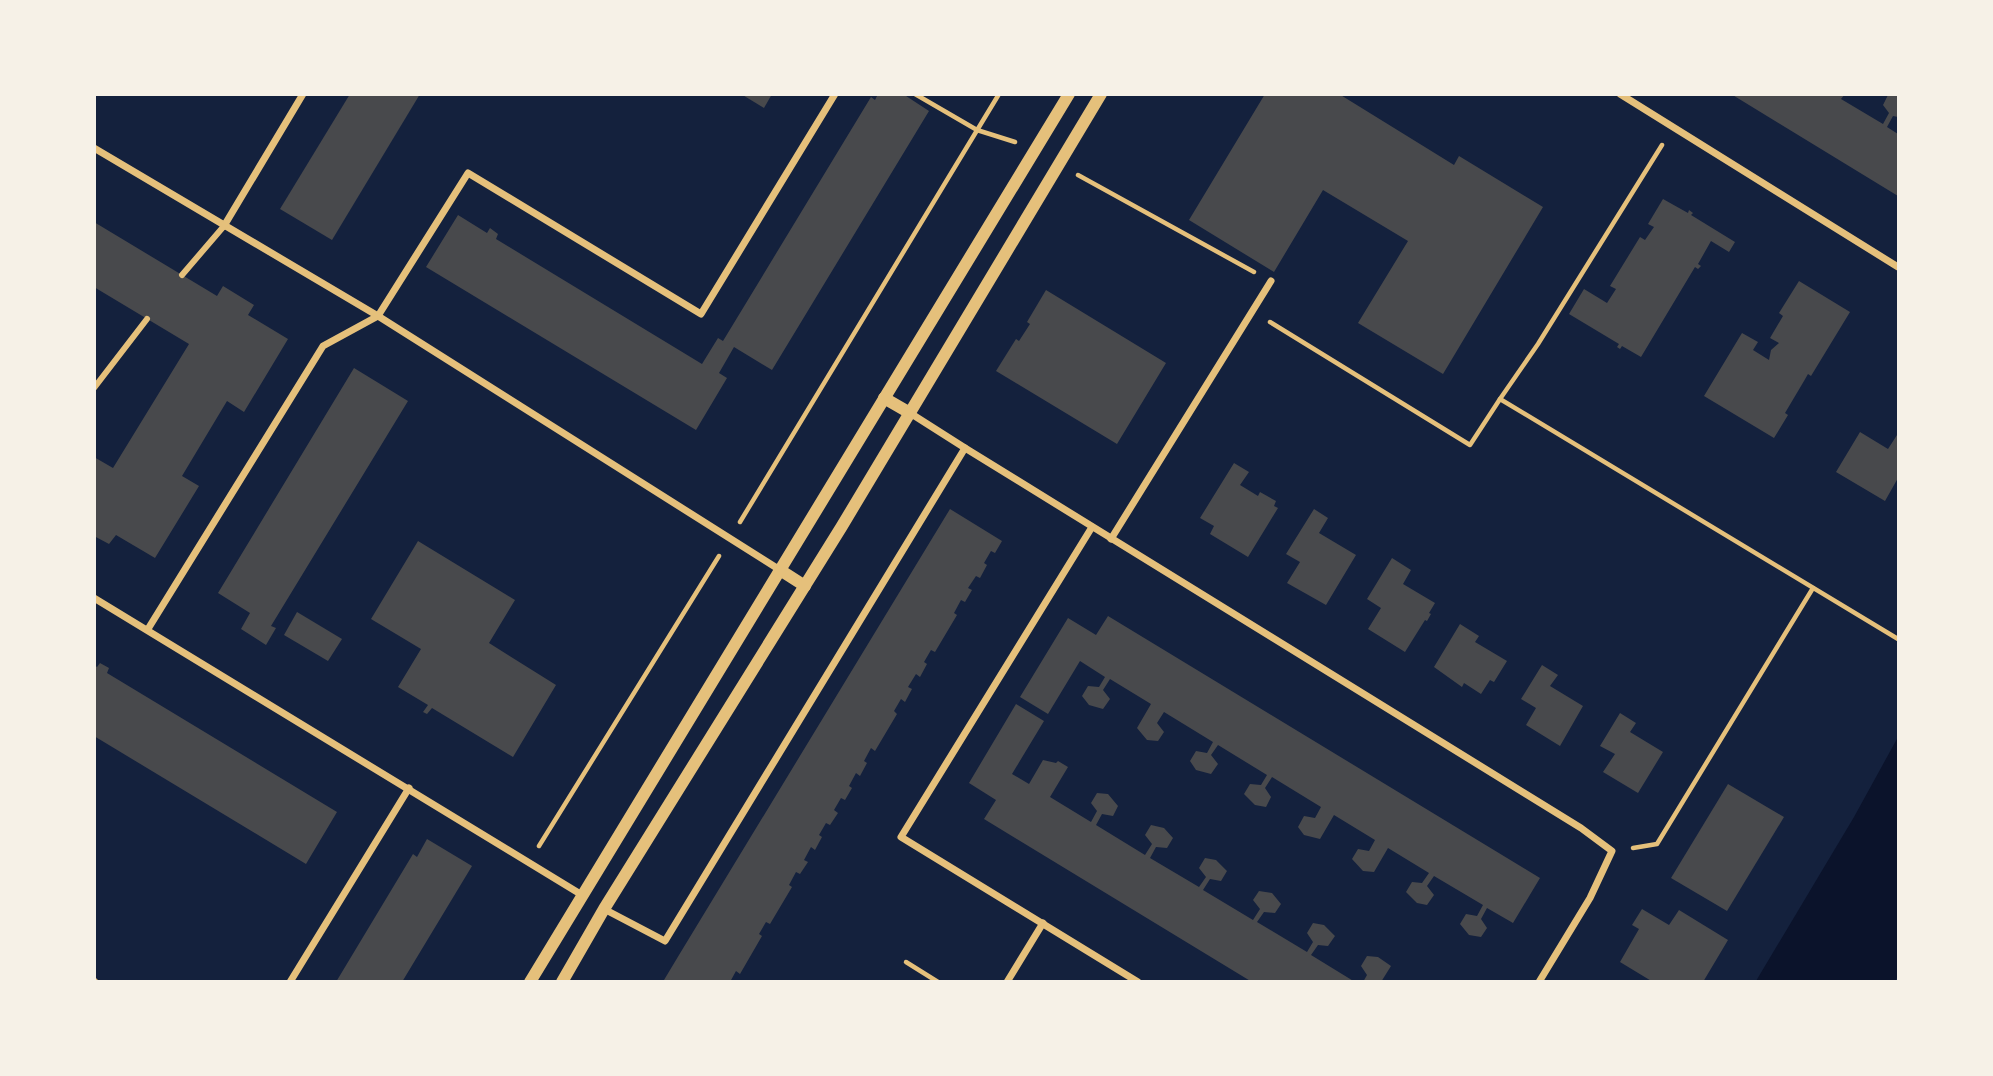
<svg xmlns="http://www.w3.org/2000/svg" width="1993" height="1076" font-family="'IBM Plex Serif',serif">
	<rect width="100%" height="100%" fill="#14213d"/>
	<polygon fill="#0b132b" points="1898,737 1898,975 1895,982 1756,981 1854,817"/>
	<g fill="#48494c">
		<polygon points="350,94 420,94 332,240 280,209"/>
		<polygon points="741,94 772,94 764,108"/>
		<polygon points="878,94 903,94 929,111 772,370 734,347 719,373 727,378 696,430 426,267 458,215 487,233 490,228 498,234 496,239 702,364 718,338 723,341 871,97 875,100"/>
		<polygon points="1265,94 1339,94 1454,165 1459,156 1543,207 1443,374 1358,323 1408,241 1323,190 1274,272 1189,220"/>
		<polygon points="1731,94 1845,94 1841,99 1883,124 1889,113 1883,105 1888,95 1898,96 1898,117 1893,116 1887,127 1898,134 1898,196"/>
		<polygon points="1663,199 1688,213 1689,210 1693,213 1691,215 1735,242 1729,252 1711,241 1698,264 1701,266 1698,269 1695,267 1641,357 1622,346 1620,349 1617,347 1619,344 1569,314 1584,289 1607,303 1616,289 1610,286 1640,237 1645,240 1654,227 1648,224"/>
		<polygon points="94,222 217,296 223,286 254,305 248,315 288,339 244,412 227,401 182,476 199,486 155,558 116,535 109,544 94,536 94,457 113,468 189,344 94,287"/>
		<polygon points="1799,281 1850,312 1811,376 1808,374 1804,381 1785,413 1788,415 1774,438 1704,396 1742,333 1758,342 1753,350 1769,360 1771,350 1779,343 1770,338 1783,316 1779,313"/>
		<polygon points="1046,290 1166,363 1117,444 996,371 1016,339 1019,341 1030,324 1027,322"/>
		<polygon points="354,368 408,401 271,626 276,628 266,645 241,629 250,613 218,593"/>
		<polygon points="1860,432 1888,449 1897,435 1898,436 1898,478 1885,501 1836,472"/>
		<polygon points="1234,463 1249,472 1240,485 1258,496 1260,492 1276,501 1274,506 1278,508 1248,557 1210,534 1214,526 1200,518"/>
		<polygon points="950,509 1002,541 995,553 991,551 984,563 987,565 980,578 976,576 968,588 972,590 965,602 961,600 954,613 957,615 935,652 931,650 924,662 927,664 920,677 916,674 908,687 912,689 905,702 901,699 894,711 897,714 875,751 871,748 864,761 867,763 860,776 856,773 849,786 852,788 845,800 841,798 834,810 838,813 830,825 826,823 819,835 822,837 815,850 811,847 804,860 808,862 800,874 796,872 789,885 792,887 770,924 766,922 759,934 762,936 740,974 736,971 730,982 666,982 664,980 679,955"/>
		<polygon points="1314,509 1328,518 1319,533 1356,555 1326,605 1287,583 1300,562 1286,554"/>
		<polygon points="418,541 515,600 489,643 556,685 513,757 432,708 427,714 423,712 428,705 398,687 421,649 371,619"/>
		<polygon points="1392,558 1411,570 1403,584 1435,603 1429,613 1431,614 1427,621 1425,620 1405,652 1368,629 1381,608 1367,599"/>
		<polygon points="297,612 342,639 328,661 284,635"/>
		<polygon points="1108,616 1540,878 1513,923 1487,908 1481,919 1487,928 1481,937 1469,935 1460,924 1466,914 1477,916 1483,905 1434,876 1427,886 1434,895 1427,905 1417,903 1406,892 1412,882 1422,883 1429,873 1388,848 1374,872 1363,871 1352,859 1358,849 1369,851 1375,840 1334,815 1320,839 1304,835 1298,827 1304,816 1315,818 1321,807 1272,777 1265,788 1271,797 1266,807 1255,805 1244,794 1250,784 1261,785 1267,775 1218,745 1211,755 1218,764 1211,774 1196,770 1190,761 1196,751 1207,753 1213,742 1164,712 1157,723 1164,732 1158,741 1147,740 1137,728 1151,704 1110,679 1103,690 1110,699 1103,709 1089,705 1082,696 1088,686 1099,687 1105,677 1080,661 1048,714 1020,697 1068,618 1096,635"/>
		<polygon points="1460,624 1479,636 1475,642 1507,661 1494,682 1490,680 1481,694 1464,683 1462,687 1434,667"/>
		<polygon points="100,663 109,668 107,673 337,812 306,864 94,736 94,665 97,667"/>
		<polygon points="1542,665 1558,675 1550,686 1583,706 1560,746 1526,725 1536,708 1521,699"/>
		<polygon points="1016,704 1044,721 1012,774 1029,784 1043,760 1056,763 1058,761 1068,767 1050,797 1091,822 1097,811 1091,803 1097,793 1108,794 1118,806 1113,816 1102,814 1096,825 1145,855 1152,844 1145,835 1151,825 1164,828 1173,838 1167,848 1156,847 1150,858 1199,887 1206,877 1199,868 1205,858 1216,860 1227,871 1221,881 1210,879 1203,890 1253,920 1260,909 1253,900 1259,891 1272,893 1281,904 1275,913 1264,912 1257,922 1307,952 1313,942 1307,933 1313,923 1324,925 1335,936 1328,946 1318,945 1311,955 1355,982 1252,982 984,819 996,800 969,783"/>
		<polygon points="1620,713 1636,723 1630,732 1663,752 1638,793 1603,772 1615,754 1600,746"/>
		<polygon points="1728,784 1784,817 1727,911 1671,878"/>
		<polygon points="427,839 472,866 402,982 336,982 413,854 417,857"/>
		<polygon points="1642,909 1669,925 1679,910 1728,940 1703,982 1653,982 1620,962 1639,929 1632,925"/>
		<polygon points="1367,956 1378,957 1391,966 1381,982 1363,982 1367,975 1361,966"/>
	</g>
	<g fill="none" stroke-linecap="round" stroke-linejoin="round">
		<g stroke="#e5c07b" stroke-width="4.5">
			<polyline points="915,94 977,130 1015,142"/>
			<polyline points="1078,175 1254,272"/>
			<polyline points="1270,322 1470,445 1500,399 1898,639"/>
			<polyline points="1500,399 1538,344 1662,145"/>
			<polyline points="740,522 999,94"/>
			<polyline points="539,846 719,556"/>
			<polyline points="1633,848 1657,844 1813,588"/>
			<polyline points="906,962 938,982"/>
		</g>
		<g stroke="#e5c07b" stroke-width="6">
			<polyline points="182,275 224,226"/>
			<polyline points="94,388 147,319"/>
		</g>
		<g stroke="#e5c07b" stroke-width="7">
			<polyline points="1620,94 1898,267"/>
			<polyline points="94,148 378,316 780,570"/>
			<polyline points="224,226 303,94"/>
			<polyline points="965,448 1581,828 1612,851 1590,898 1539,982"/>
			<polyline points="1092,527 901,837 1138,982"/>
			<polyline points="1111,539 1271,281"/>
			<polyline points="94,598 582,895"/>
			<polyline points="148,629 323,346 378,316 468,173 701,314 835,94"/>
			<polyline points="604,909 665,941 965,448 910,413"/>
			<polyline points="94,981 95,982"/>
			<polyline points="290,982 409,788"/>
			<polyline points="1007,982 1043,923"/>
		</g>
		<g stroke="#e5c07b" stroke-width="12">
			<polyline points="884,398 910,413"/>
			<polyline points="780,570 805,586"/>
			<polyline points="530,982 1069,94"/>
			<polyline points="562,982 604,909 842,526 1101,94"/>
		</g>
	</g>
	<rect width="1993" height="1076" fill="none" stroke="#f6f1e7" stroke-width="192"/>
</svg>
